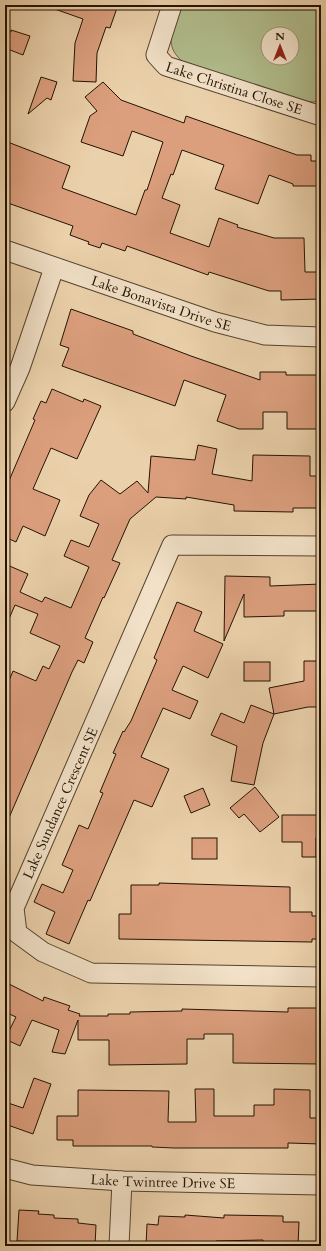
<svg xmlns="http://www.w3.org/2000/svg" width="326" height="1251" font-family="Cardo,serif">
	<rect width="100%" height="100%" fill="#ebd1ab"/>
	<filter id="stains"><feTurbulence type="fractalNoise" baseFrequency=".005" numOctaves="4"/><feColorMatrix values="0 0 0 0 .2 0 0 0 0 .09 0 0 0 0 .02 0 0 0 .5 -.17"/></filter>
	<radialGradient id="worn" r=".72"><stop offset=".6" stop-color="#630" stop-opacity="0"/><stop offset="1" stop-color="#630" stop-opacity=".3"/></radialGradient>
	<g fill="#b1bd8d" stroke="#6a6848" fill-rule="evenodd">
		<path d="M181 5H321V101L312 102 293 99 182 61C162 44 174 26 181 5ZM268 34H292V58H268Z"/>
		<polygon points="5,1168 9,1169 5,1245"/>
	</g>
	<g fill="#dc9f7e" stroke="#231302">
		<polygon points="49,5 118,5 110,28 106,27 97,53 96,82 73,81 75,43 83,19 49,7"/>
		<polygon points="5,30 11,32 11,30 30,36 23,55 5,48"/>
		<polygon points="41,77 57,82 51,100 47,98 28,114"/>
		<polygon points="103,82 121,100 184,123 186,116 297,155 311,155 311,161 321,161 321,186 293,186 293,184 269,175 258,204 215,189 224,165 182,150 173,175 171,174 162,198 180,205 170,233 209,247 219,218 238,225 237,227 274,238 304,238 305,272 321,272 321,299 281,300 281,291 269,291 209,272 208,275 127,246 125,251 102,243 100,248 88,244 89,242 70,235 73,226 5,202 5,141 70,166 62,188 136,215 145,190 147,190 163,142 132,131 123,156 81,142 90,116 97,111 85,97"/>
		<polygon points="71,309 133,331 133,334 191,356 260,380 260,372 286,372 286,375 321,375 321,429 287,429 287,412 263,412 263,429 239,429 217,421 226,395 184,380 175,406 62,366 69,348 60,345"/>
		<polygon points="52,389 83,402 84,399 101,406 77,459 51,448 43,466 33,489 60,500 45,536 23,526 16,542 5,537 5,506 9,497 5,495 5,490 35,420 33,419 41,401 46,403"/>
		<polygon points="198,445 217,449 212,474 252,481 253,455 310,456 310,476 321,476 321,508 293,508 293,512 234,511 234,505 186,497 186,499 156,497 130,519 112,560 120,563 104,598 103,597 85,638 93,642 84,663 78,660 72,672 5,827 5,690 13,671 36,681 43,666 49,669 60,646 30,633 38,614 15,605 5,628 5,564 28,574 20,592 42,602 45,597 71,608 89,567 64,556 71,540 89,547 99,524 80,516 89,495 101,480 120,494 137,481 148,493 151,456 195,460"/>
		<polygon points="225,576 270,577 270,586 321,584 321,611 284,611 284,616 244,617 244,594 224,641"/>
		<polygon points="177,602 202,612 194,631 223,644 208,678 183,666 172,690 198,701 190,719 163,708 141,757 169,769 152,807 134,800 90,901 88,900 69,944 46,934 55,912 34,902 42,884 63,893 73,870 62,865 79,825 88,829 103,793 100,792 116,754 113,753 123,731 124,732 131,721 157,660 154,658"/>
		<polygon points="304,661 321,661 321,707 308,707 274,714 269,688 304,681"/>
		<rect x="244" y="662" width="26" height="19"/>
		<polygon points="251,705 274,714 263,743 254,785 231,781 237,746 211,735 221,713 244,723"/>
		<polygon points="255,787 279,817 260,832 244,814 239,818 230,808"/>
		<polygon points="203,788 210,805 191,813 184,796"/>
		<polygon points="282,815 321,815 321,838 316,838 316,857 302,857 302,842 282,842"/>
		<rect x="192" y="838" width="25" height="21"/>
		<polygon points="159,883 290,887 290,912 312,912 312,916 321,916 321,939 312,939 312,942 119,939 119,914 131,914 131,885 159,885"/>
		<polygon points="5,982 43,1001 44,997 70,1006 68,1010 80,1014 79,1016 108,1016 108,1014 130,1014 130,1012 182,1011 182,1009 288,1012 288,1008 321,1008 321,1064 233,1063 233,1034 204,1034 204,1039 187,1039 187,1064 109,1065 109,1040 78,1040 78,1020 65,1054 52,1052 59,1030 32,1020 20,1046 5,1039 16,1017 5,1012"/>
		<polygon points="34,1078 51,1084 33,1134 5,1124 5,1102 23,1108"/>
		<polygon points="195,1089 214,1089 214,1116 254,1116 254,1105 274,1105 274,1089 310,1090 310,1118 321,1118 321,1144 288,1143 288,1148 174,1148 152,1147 152,1146 73,1146 73,1140 57,1140 57,1116 78,1116 78,1090 169,1091 168,1122 196,1122"/>
		<polygon points="19,1210 39,1211 38,1214 54,1215 54,1218 78,1219 78,1223 96,1225 95,1246 55,1246 56,1243 17,1241"/>
		<polygon points="185,1215 224,1218 224,1215 283,1216 283,1222 299,1222 298,1246 263,1246 263,1240 216,1241 216,1246 146,1246 147,1224 158,1225 159,1216 185,1217"/>
	</g>
	<g fill="none" stroke-linecap="round" stroke-linejoin="round">
		<defs>
			<g id="minor">
				<path id="s1" d="M172 5 156 55 166 66 321 116"/>
				<path id="s2" d="M5 250 215 322 265 335 321 337"/>
				<polyline points="5,402 20,368 54,268"/>
				<polyline points="321,546 172,545 14,908 17,933 43,952 91,973 321,977"/>
				<path id="s3" d="M5 1168 32 1175 122 1181 321 1185"/>
				<polyline points="119,1246 122,1181"/>
			</g>
		</defs>
		<use href="#minor" stroke="#55422c" stroke-width="21"/>
		<use href="#minor" stroke="#f2e1c8" stroke-width="19"/>
	</g>
	<g text-anchor="middle" stroke-width="3" stroke-linejoin="round" paint-order="stroke">
		<g font-size="14" fill="#231302" stroke="#f2e1c8">
			<text dy="5" stroke="none"><textPath href="#s1" startOffset="139">Lake Christina Close SE</textPath></text>
			<text dy="5" stroke="none"><textPath href="#s2" startOffset="165">Lake Bonavista Drive SE</textPath></text>
			<text transform="translate(60 803) rotate(-66)" y="5">Lake Sundance Crescent SE</text>
			<text dy="5" stroke="none"><textPath href="#s3" startOffset="159">Lake Twintree Drive SE</textPath></text>
		</g>
	</g>
	<rect width="326" height="1251" fill="none" stroke="#ebd1ab" stroke-width="20"/>
	<rect x="6" y="6" width="314" height="1239" fill="none" stroke="#231302" stroke-width="2"/>
	<rect x="10" y="10" width="306" height="1231" fill="none" stroke="#231302"/>
	<g transform="translate(280 46)"><circle r="19" fill="#f2e1c8" stroke="#9f8f79"/>
	<path d="M0-3L7 15L0 10L-7 15Z" fill="#8f2418"/>
	<text y="-6" font-size="11" font-weight="bold" text-anchor="middle" fill="#231302">N</text>
	</g>
	<rect width="100%" height="100%" filter="url(#stains)"/>
	<rect width="100%" height="100%" fill="url(#worn)"/>
</svg>
